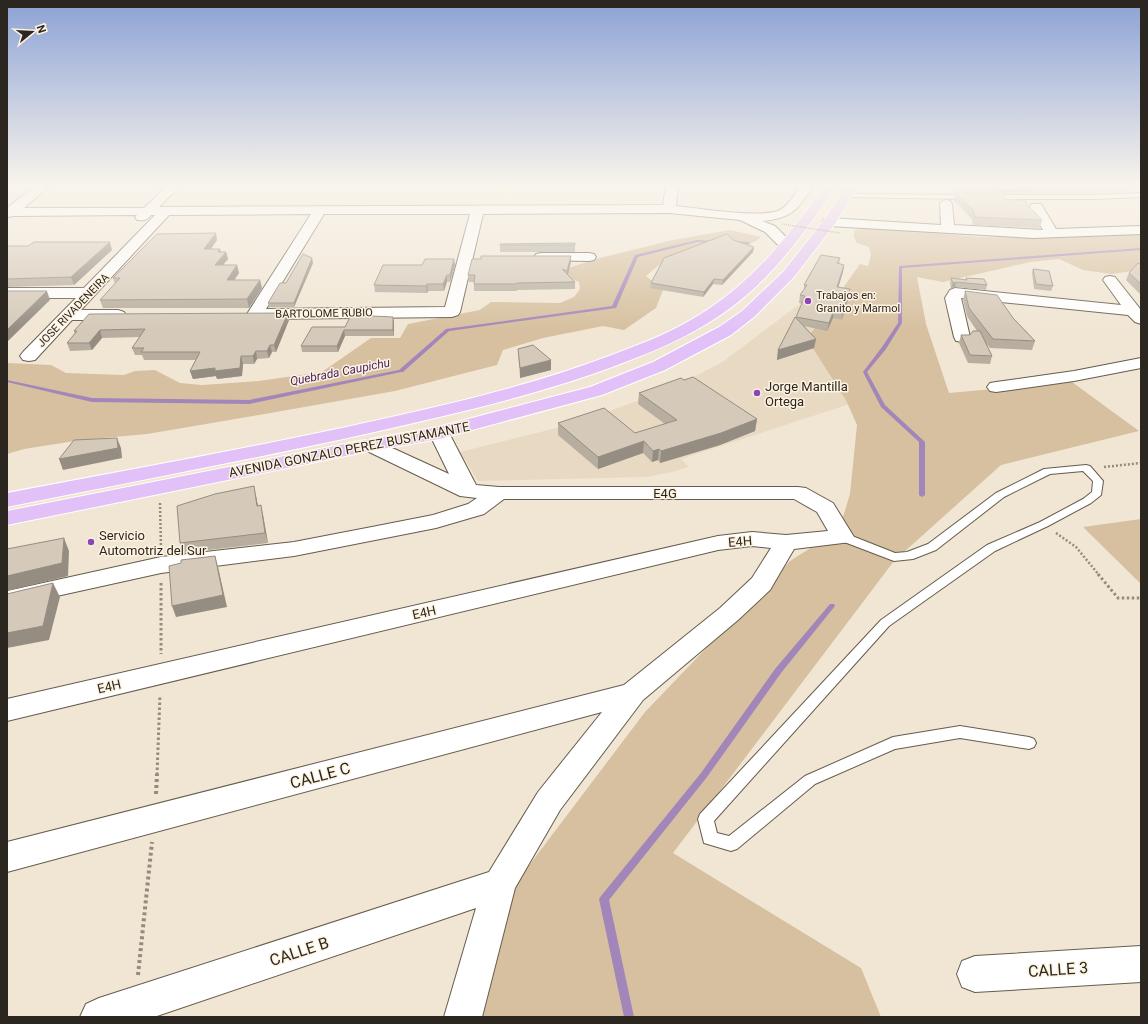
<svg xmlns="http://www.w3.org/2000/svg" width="1148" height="1024" font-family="Roboto,sans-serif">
	<rect width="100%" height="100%" fill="#f1e6d4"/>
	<polygon fill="#e8d9c2" points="798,305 857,315 862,400 681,459 689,467 672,472 646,477 478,481 460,452 577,423 675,387 724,361"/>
	<g fill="#d6c09f">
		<polygon points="963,187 1135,187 1117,194 1070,195 968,193"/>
		<polygon points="868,227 979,237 1042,238 1141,234 1141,270 1111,274 1083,270 1059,259 1030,262 943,282 917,277 926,324 949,393 1072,382 1139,431 1001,465 894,561 673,853 861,968 881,1017 470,1017 490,917 645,712 790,561 839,530 850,494 857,425 846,400 807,339 860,264 868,266 871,255 869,247 857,243 854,237 854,230"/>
		<polygon points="730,230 761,237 756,241 744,247 666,259 646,276 663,290 656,308 624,330 603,326 543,338 503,350 497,365 395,391 259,415 147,434 81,440 24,449 7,454 7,363 51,365 66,373 124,375 135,371 155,370 180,383 202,385 259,381 322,372 371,338 400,338 408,324 480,310 491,302 560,303 574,297 580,289 579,282 560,274 571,267 600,258 673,240"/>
		<polygon points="1141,519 1141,584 1083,527"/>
	</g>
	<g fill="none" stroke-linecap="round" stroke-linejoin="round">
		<g fill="#a386b9" fill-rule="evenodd">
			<polygon points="987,187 992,187 1003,191 1063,187 1087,187 1003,193"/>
			<polygon points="697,240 715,241 717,242 715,243 697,242 638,257 616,308 449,331 403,372 401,372 249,404 92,402 7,382 7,380 92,398 249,400 399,370 446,329 612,306 635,255"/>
			<polygon points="732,241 748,242 750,243 748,244 733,243 731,242"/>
			<polygon points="1141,248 1141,250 902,268 902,323 886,349 867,372 885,405 925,442 925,495 922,497 920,496 919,495 919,442 881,407 863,372 882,347 898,323 899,266"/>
			<polygon points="830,604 834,604 835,606 781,673 707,777 609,900 634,1017 624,1017 599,899 601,896 701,773 775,669"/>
		</g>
		<defs>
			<g id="lane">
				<polygon points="1141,193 1141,197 1094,199 990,199 987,197 990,195 1094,195"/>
				<polygon points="846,194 968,195 971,197 968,199 844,197 844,195"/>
				<polygon points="1086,465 1090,466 1103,481 1101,495 1091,503 1048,526 995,551 889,626 714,821 717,833 729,836 805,776 893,737 960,726 1029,737 1034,739 1036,743 1034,747 1029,749 960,738 895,749 815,784 737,849 731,851 704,843 698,819 700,814 881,620 987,545 1040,522 1083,499 1092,492 1093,481 1083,471 1050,474 1004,497 936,550 913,559 894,561 839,540 837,537 839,534 847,534 895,553 907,552 928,544 996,493 1044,469"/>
			</g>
			<g id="street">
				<path d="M34 187H48L24 208H144L166 187H179L159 207 663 205 666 187H678L676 206C697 208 763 219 780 210 788 206 794 195 800 187H813C796 211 792 218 762 221L775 226 791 242 793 245 791 248 786 249 781 248 765 232 740 220 669 213 483 214 460 312 458 315 452 317 259 319 249 317 247 314 311 214 169 215 81 310H118L124 312 126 315 124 318 118 320H72L35 360 29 361 23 360 20 356 23 352 76 298H7V288H84L155 215H151C147 220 144 221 137 220L135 217 137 215 15 216 7 217V208ZM324 214H470L445 307 266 309Z"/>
				<polygon points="946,200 950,201 952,204 954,225 1043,230 1030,207 1031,204 1041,204 1056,229 1141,226 1141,234 1033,238 829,226 824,225 822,222 824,219 829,218 941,225 940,204 942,201"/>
				<polygon points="541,253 589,253 594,254 596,257 594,260 589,261 536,260 534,257 536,254"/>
				<polygon points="1110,276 1115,277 1141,310 1141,324 1135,322 1128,315 961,298 970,337 968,341 962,342 956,341 954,337 945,298 950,290 955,288 1121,305 1103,280 1105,277"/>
				<polygon points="1141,358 1141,368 1074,381 996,392 990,391 987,387 990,383 996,382 1074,371"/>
				<polygon points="439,427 446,429 449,433 476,485 499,487 798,487 806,488 833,503 854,537 851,542 794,549 770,590 738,620 643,700 560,810 515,888 482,1017 444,1017 476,908 154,1017 80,1017 86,1004 99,998 489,872 538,792 602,712 7,872 7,842 624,685 720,608 752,578 771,548 752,546 718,550 7,721 7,699 718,536 752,532 786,535 828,531 817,512 794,499 504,499 484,514 436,528 294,556 161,573 7,607 7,591 161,557 294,542 377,526 433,515 468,504 477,498 460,496 363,449 360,445 363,441 370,439 377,441 449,474 429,433 432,429"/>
				<polygon points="1141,946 1141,982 975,992 962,987 957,974 962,961 975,956"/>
			</g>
			<g id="primary">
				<path d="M824 187H836C803 235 768 284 719 316 688 337 655 351 620 364 560 387 498 403 435 418 293 452 150 478 7 507V493C148 466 291 441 431 408 491 394 551 378 609 356 644 343 678 330 710 308 756 277 791 233 824 187Z"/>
				<polygon points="846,187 858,187 834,225 794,277 754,317 731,335 665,370 602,395 439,439 370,451 7,525 7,511 370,439 438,427 590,387 653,362 719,327 742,311 784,271 824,220"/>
			</g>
		</defs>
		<use href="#lane" stroke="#655c4d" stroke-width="2"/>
		<use href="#street" stroke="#655c4d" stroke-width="2"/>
		<use href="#primary" stroke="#fff" stroke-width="2"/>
		<g stroke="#928b7e" stroke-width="2.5" stroke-dasharray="2 2" stroke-linecap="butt">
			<polyline points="1104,467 1141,463"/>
			<polyline points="160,503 161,548"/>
			<polyline points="1056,533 1076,547 1099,575"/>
		</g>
		<g stroke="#928b7e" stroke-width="3" stroke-dasharray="2.5 2.5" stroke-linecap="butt">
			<polyline points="1098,574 1118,598 1141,598"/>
			<polyline points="161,583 161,654"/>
			<polyline points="157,775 160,695"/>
		</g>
		<g stroke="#928b7e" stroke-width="4" stroke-dasharray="3 3" stroke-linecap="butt">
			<polyline points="156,794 157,774"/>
			<polyline points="138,975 152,842"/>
		</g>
		<use href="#lane" fill="#fff" fill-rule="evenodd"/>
		<use href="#street" fill="#fff" fill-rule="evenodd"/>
		<use href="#primary" fill="#e2c1f9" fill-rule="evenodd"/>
		<polyline stroke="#928b7e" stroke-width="1.5" stroke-dasharray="1 1" stroke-linecap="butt" points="782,224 840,233"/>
	</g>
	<g fill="#b7ae9f">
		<polygon points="954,192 1004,199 1027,205 1042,220 1040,228 973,225 972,219 953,200"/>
		<polygon points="217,240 211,249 220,252 226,252 228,259 223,265 237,265 239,273 234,280 260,280 262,288 249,308 103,308 100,300 115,284 113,278"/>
		<polygon points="733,240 754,247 753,252 722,285 713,284 703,297 650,288 651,283"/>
		<polygon points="575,243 575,252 500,252 500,244"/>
		<polygon points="7,246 112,250 74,285 7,287"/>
		<polygon points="571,256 571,262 568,274 575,282 575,289 517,290 517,291 474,291 474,282 469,282 468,275"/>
		<polygon points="840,258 839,264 844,265 843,272 838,287 850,289 849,296 842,320 833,318 827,331 804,326 816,339 814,348 777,360 778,350 796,318 802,304 799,303 800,295 804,290 804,285"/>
		<polygon points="454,259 455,265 450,282 447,282 444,291 428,291 427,293 375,292 374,285 422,265"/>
		<polygon points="313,263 294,307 269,307 268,303 286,283"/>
		<polygon points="1141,265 1141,295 1126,280 1129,273"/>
		<polygon points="1033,269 1053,286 1051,291 1034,289 1032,273"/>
		<polygon points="951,278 965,280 966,278 987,285 986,290 955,287 951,288 950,283"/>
		<polygon points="965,291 1013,318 1035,341 1032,350 990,348 985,342 992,356 990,364 968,363 959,343 961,335 970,335 977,331 967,316 963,300"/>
		<polygon points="288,313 289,320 276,352 272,352 269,358 257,359 254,364 243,364 242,376 217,379 216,376 193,379 190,371 196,360 144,360 142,355 135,355 132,348 140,337 102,338 92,350 70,351 67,343 75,334 74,331"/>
		<polygon points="393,317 394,323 394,336 345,336 338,352 302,352 301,346 345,327"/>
		<polygon points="518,349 551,360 551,370 520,378"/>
		<polygon points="684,380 757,419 755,431 720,445 660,463 658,460 652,462 643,453 598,469 558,435 558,423 635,433 665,424 638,404 639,393"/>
		<polygon points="256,496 258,506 263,515 268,543 183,553 180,543"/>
	</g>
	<g fill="#958d82">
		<polygon points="216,233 217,240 205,257 204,249"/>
		<polygon points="110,242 112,250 74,285 71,277"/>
		<polygon points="754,247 753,252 722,285 723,280"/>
		<polygon points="220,249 222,257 226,252 228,259 216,273 215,265 218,252"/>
		<polygon points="571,256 571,262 567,278 567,271"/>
		<polygon points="312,258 313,263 294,307 294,303"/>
		<polygon points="454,259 455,265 450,282 450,275"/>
		<polygon points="237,265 239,273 229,288 227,280"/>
		<polygon points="844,265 843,272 836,295 837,287"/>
		<polygon points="447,275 447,282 444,291 443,284"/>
		<polygon points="714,279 713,284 703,297 704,292"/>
		<polygon points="260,280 262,288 249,308 247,299"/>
		<polygon points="956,282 955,287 951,288 953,283"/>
		<polygon points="427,284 428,291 427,293 426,286"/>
		<polygon points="850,289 849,296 842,320 843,312"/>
		<polygon points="47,291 50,300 7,342 7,330"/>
		<polygon points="834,310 833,318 827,331 829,323"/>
		<polygon points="288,313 289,320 276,352 274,345"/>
		<polygon points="393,317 394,323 394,336 393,330"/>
		<polygon points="100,330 102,338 92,350 89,343"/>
		<polygon points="344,330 345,336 338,352 337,346"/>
		<polygon points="816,339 814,348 777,360 778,350"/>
		<polygon points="270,345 272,352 269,358 267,351"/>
		<polygon points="256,351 257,359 254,364 253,356"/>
		<polygon points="241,356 243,364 242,376 217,379 216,376 193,379 190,371"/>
		<polygon points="551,360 551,370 520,378 520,368"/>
		<polygon points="757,419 755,431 720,445 660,463 661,451"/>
		<polygon points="117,438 121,448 122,458 63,470 59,459"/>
		<polygon points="644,441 643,453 598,469 598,457"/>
		<polygon points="659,449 658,460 652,462 653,451"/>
		<polygon points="254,486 260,516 257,506"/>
		<polygon points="261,505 263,515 268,543 265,533"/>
		<polygon points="64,538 69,551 68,576 7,591 7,576"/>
		<polygon points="215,556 218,567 227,607 176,617 172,606"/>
		<polygon points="53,583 60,597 49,640 7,648 7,633"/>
	</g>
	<g fill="#d5cab9" stroke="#958d82">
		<polygon points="954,192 1003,193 1004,199 1026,201 1027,205 1042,220 975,217 974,211"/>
		<polygon points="216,233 204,249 220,249 218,252 226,252 215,265 237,265 227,280 260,280 247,299 100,300 120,278 113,278 157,234"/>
		<polygon points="727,234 733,240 754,247 723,280 714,279 704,292 651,283 664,258"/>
		<polygon points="34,242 110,242 71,277 7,279 7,246 28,246"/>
		<polygon points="575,243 575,245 500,245 500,244"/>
		<polygon points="303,254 312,258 294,303 268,303 280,283 286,283"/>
		<polygon points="821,255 840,258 837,263 844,265 837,287 850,289 843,312 834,310 829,323 796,317 805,296 800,295 807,285 804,285"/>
		<polygon points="481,256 571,256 567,271 562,269 575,282 517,283 516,284 474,284 475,275 468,275 472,259 481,259"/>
		<polygon points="425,259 454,259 450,275 447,275 443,284 427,284 426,286 374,285 383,265 422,265"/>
		<polygon points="1138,263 1141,265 1141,284 1129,273"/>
		<polygon points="1033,269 1049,271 1053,286 1036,284"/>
		<polygon points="951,278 967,280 966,278 984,279 987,285 956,282 953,283"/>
		<polygon points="7,291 47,291 7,330"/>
		<polygon points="965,291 997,295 1013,318 1035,341 993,339 969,308"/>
		<polygon points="288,313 274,345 270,345 267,351 256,351 253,356 241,356 240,368 215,371 215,368 190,371 200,352 141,352 144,348 132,348 145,329 100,330 89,343 67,343 77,331 74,331 89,314"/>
		<polygon points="351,315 393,317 393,330 344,330 337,346 301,346 312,327 345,327"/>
		<polygon points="795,317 816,339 778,350"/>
		<polygon points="973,331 980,331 992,356 970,355 961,335 970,335"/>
		<polygon points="533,345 551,360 520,368 518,349"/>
		<polygon points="693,377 757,419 721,433 661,451 659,449 653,451 644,441 598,457 558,423 604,408 635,433 677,420 639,393 681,378 684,380"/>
		<polygon points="117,438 118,448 59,459 74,440"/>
		<polygon points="254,486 257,506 261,505 265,533 180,543 177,506 215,494"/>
		<polygon points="64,538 62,563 7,576 7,549"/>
		<polygon points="215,556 223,595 172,606 169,566 181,563 181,560"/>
		<polygon points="53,583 43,626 7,633 7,594"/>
	</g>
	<linearGradient id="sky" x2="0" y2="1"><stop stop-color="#8ca2d5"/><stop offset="0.56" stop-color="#f9f4ec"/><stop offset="1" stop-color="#f9f4ec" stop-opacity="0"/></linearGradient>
	<rect width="1148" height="331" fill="url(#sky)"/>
	<g fill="#8c45b8" stroke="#fef3e1" stroke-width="1.5">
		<circle cx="808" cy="301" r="4"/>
		<circle cx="757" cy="393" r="4"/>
		<circle cx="91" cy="542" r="4"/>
	</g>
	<g text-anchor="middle" stroke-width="3" stroke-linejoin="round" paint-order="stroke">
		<g font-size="11" fill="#2b2720" stroke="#fef3e1" text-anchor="start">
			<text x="816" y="299">Trabajos en:<tspan x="816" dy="13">Granito y Marmol</tspan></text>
		</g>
		<g font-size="11" fill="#2b2720" stroke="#fef3e1">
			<text transform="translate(73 310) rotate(-46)" y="4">JOSE RIVADENEIRA</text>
			<text transform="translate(324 313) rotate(-1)" y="4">BARTOLOME RUBIO</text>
		</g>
		<g font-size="12" font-style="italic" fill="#492362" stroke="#fef3e1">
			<text transform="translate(340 372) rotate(-11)" y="4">Quebrada Caupichu</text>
		</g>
		<g font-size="13" fill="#2b2720" stroke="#fef3e1" text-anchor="start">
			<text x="765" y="391">Jorge Mantilla<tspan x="765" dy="15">Ortega</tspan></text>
			<text x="99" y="540">Servicio<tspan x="99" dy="15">Automotriz del Sur</tspan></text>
		</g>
		<g font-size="13" fill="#2b2720" stroke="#fef3e1">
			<text transform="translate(349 449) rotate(-11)" y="5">AVENIDA GONZALO PEREZ BUSTAMANTE</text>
			<text x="665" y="498">E4G</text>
			<text transform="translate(740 541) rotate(-5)" y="5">E4H</text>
			<text transform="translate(424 612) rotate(-13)" y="5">E4H</text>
			<text transform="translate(109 686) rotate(-13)" y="5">E4H</text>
		</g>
		<g font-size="16" fill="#2b2720" stroke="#fef3e1">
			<text transform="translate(320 775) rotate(-15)" y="6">CALLE C</text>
			<text transform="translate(299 951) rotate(-18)" y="6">CALLE B</text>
			<text transform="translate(1058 969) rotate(-4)" y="6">CALLE 3</text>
		</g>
	</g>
	<rect width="1148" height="1024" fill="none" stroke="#2b2720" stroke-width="16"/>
	<g transform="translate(32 32) rotate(72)" stroke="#fef3e1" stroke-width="3" paint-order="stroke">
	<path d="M0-3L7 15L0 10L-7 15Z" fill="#2b2720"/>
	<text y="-6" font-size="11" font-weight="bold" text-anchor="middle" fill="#2b2720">N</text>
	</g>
</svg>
